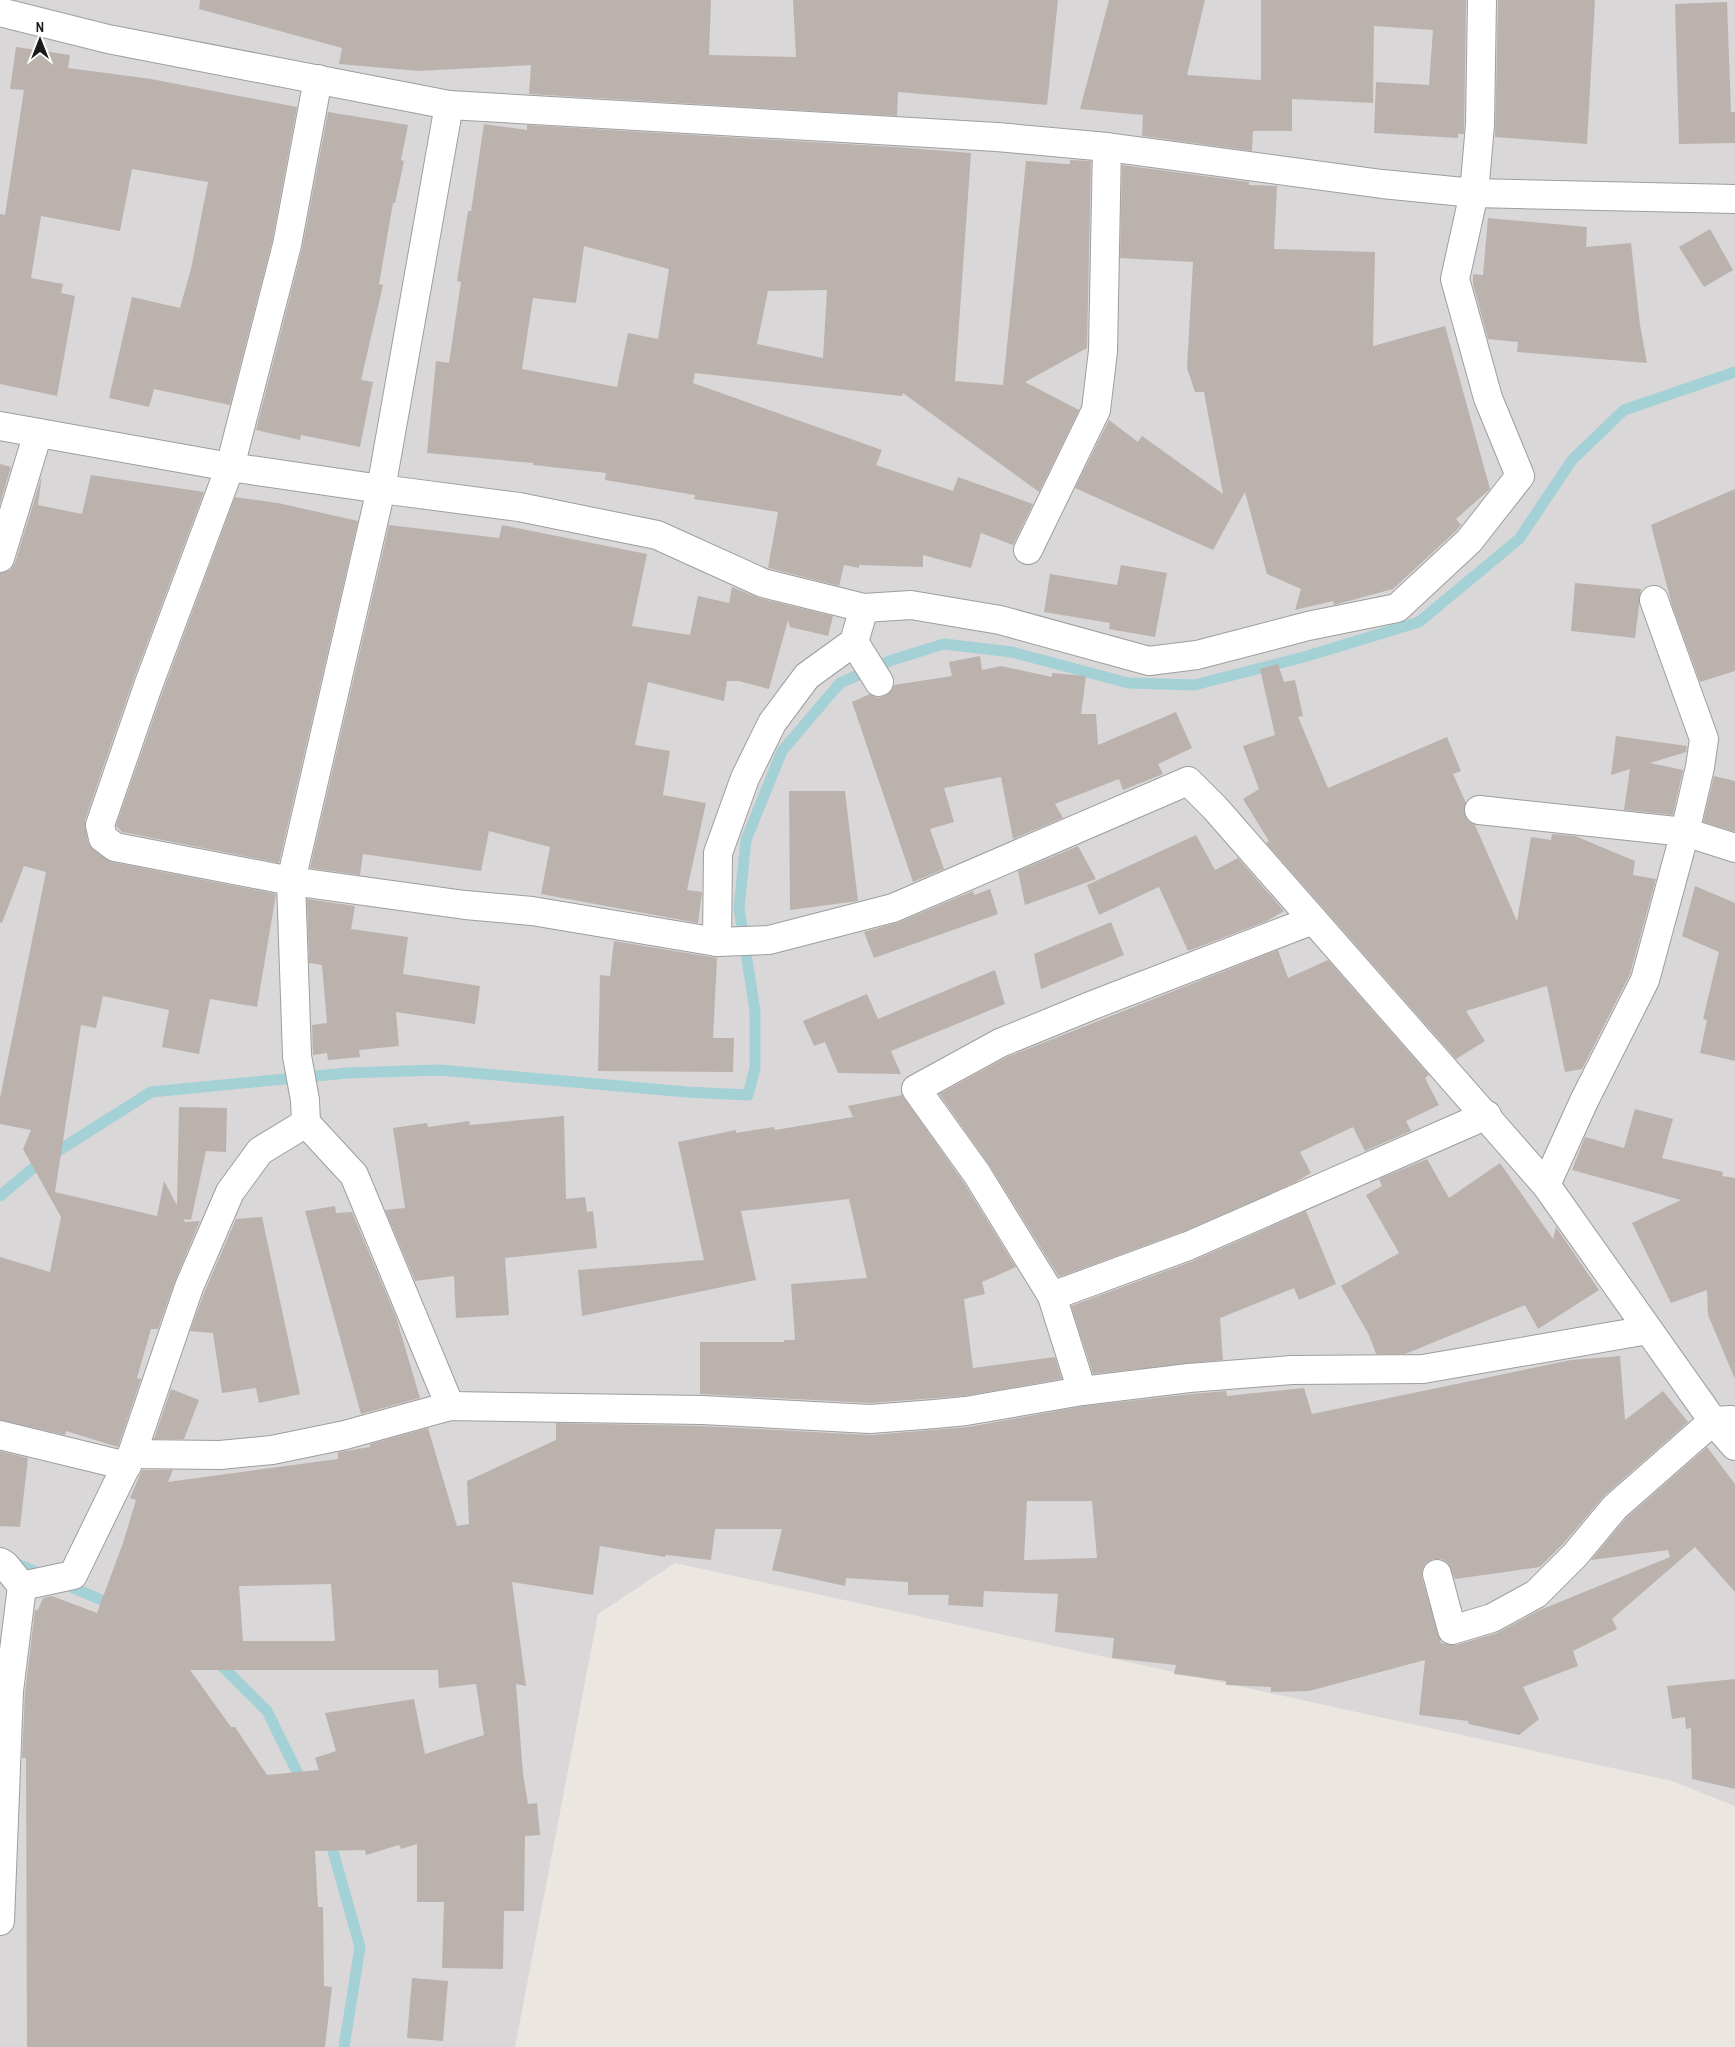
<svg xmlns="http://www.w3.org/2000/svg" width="1735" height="2047" font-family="'Archivo Narrow',sans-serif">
	<rect width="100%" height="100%" fill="#ebe6e0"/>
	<polygon fill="#d9d7d8" points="0,0 1735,0 1735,1806 1672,1781 675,1563 598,1614 515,2047 0,2047"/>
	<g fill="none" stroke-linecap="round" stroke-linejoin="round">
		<g stroke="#a3d1d6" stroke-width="11">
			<polyline points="0,1196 39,1163 151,1092 347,1073 439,1070 687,1092 748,1095 755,1068 755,1011 739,908 746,840 782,751 840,683 892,660 944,644 1012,652 1128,683 1194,685 1304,657 1419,622 1519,539 1572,460 1624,410 1735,372"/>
			<polyline points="11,1561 45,1576"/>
			<polyline points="59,1582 116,1606"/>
			<polyline points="216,1660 267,1711 303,1784"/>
			<polyline points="329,1837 360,1947 344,2047"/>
		</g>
	</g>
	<g fill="#bbb2ae" fill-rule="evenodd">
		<polygon points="200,0 711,0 709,55 796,57 793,0 1058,0 1047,105 898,92 897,116 529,94 531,65 419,71 339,64 342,48 199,9"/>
		<polygon points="1109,0 1205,0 1187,75 1261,80 1261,0 1466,0 1464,134 1458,134 1458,138 1374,133 1376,82 1429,85 1433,30 1374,26 1373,103 1292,99 1292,131 1253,131 1252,151 1142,136 1143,115 1080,109"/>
		<polygon points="1498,0 1595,0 1587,144 1495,137"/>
		<polygon points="1727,2 1731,112 1735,112 1735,143 1679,144 1675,4"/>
		<polygon points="16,47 70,55 68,68 151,79 297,107 272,242 230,405 154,389 149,407 109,398 132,297 180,308 191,269 208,182 132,169 120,231 41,216 31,278 63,284 61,293 75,296 57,396 0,384 0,214 5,215 24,90 10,89"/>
		<polygon points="328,112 408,125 401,160 404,161 395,203 393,203 379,284 383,285 361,380 373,382 360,447 301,435 300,440 256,430 302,249"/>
		<path d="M484 124 527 130V125L896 147 971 153 955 381 1003 385 1026 161 1066 164H1070V160L1091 161 1087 348 1025 382 1079 410 1039 492 903 393 902 396 695 373 693 383 882 450 876 465 953 491 958 477 1033 504 1013 545 981 533 971 568 923 555V567L859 565V568L844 565 839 586 768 568 778 512 694 499 695 495 605 480 606 473 533 465V463L427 453 436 361 449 363 461 282 457 281 468 211H471ZM584 246 669 269 658 339 628 333 617 387 522 369 533 298 576 303ZM827 290 823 358 757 344 768 291Z"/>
		<polygon points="1122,165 1249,182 1249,185 1277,186 1274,249 1375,252 1373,346 1445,326 1490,489 1456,519 1461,525 1457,530 1393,589 1341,603 1334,605 1333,601 1295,610 1301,589 1267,574 1245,492 1213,550 1075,488 1109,420 1138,442 1142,436 1223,494 1204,392 1195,392 1187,368 1193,262 1120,258"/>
		<polygon points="1488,218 1587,227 1586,247 1631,243 1640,325 1647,363 1517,352 1518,342 1488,339 1473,284 1473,274 1483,275"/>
		<polygon points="1710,229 1733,270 1704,287 1679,247"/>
		<polygon points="0,464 11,467 0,504"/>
		<polygon points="42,475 38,505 82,514 91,475 204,492 133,681 85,820 88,842 94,850 112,862 276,894 257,1007 210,999 199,1054 162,1047 169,1010 103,996 96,1028 81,1025 55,1192 157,1216 164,1181 177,1205 179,1107 227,1108 226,1152 206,1151 191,1220 184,1219 185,1222 200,1221 175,1281 158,1329 151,1329 137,1378 141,1379 118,1447 66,1431 65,1435 0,1420 0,1257 50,1272 61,1217 23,1149 31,1130 0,1124 0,1098 46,872 24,866 2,923 0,922 0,573 10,570 15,563"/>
		<polygon points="1735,489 1735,671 1700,682 1672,605 1651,525"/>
		<polygon points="235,497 278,503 358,521 279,863 122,832 116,826 163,691"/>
		<polygon points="389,525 499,538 502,525 647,554 632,626 690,635 698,596 729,603 732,587 759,598 833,616 828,636 790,627 788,620 769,689 739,681 727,681 724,701 648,682 635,745 670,751 663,795 706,803 687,890 702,892 698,923 541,894 550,847 489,831 481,871 363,854 360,875 310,868"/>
		<polygon points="1121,565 1167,573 1155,637 1109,629 1110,623 1044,612 1050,574 1117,585"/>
		<polygon points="1575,583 1641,589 1635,638 1571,631"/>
		<polygon points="980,656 982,670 1001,666 1052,677 1052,673 1086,676 1081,714 1096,714 1098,745 1176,712 1192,748 1158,764 1163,774 1123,790 1119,779 1055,804 1063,818 1013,839 1001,777 944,788 954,822 930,829 944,869 913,882 852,702 870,694 879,698 887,695 894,685 952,676 949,662"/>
		<polygon points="1278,664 1284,682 1295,680 1303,716 1298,717 1328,788 1447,737 1461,771 1453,774 1466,803 1465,816 1469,822 1475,825 1517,921 1531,837 1551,840 1552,834 1575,836 1635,861 1633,875 1656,879 1630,974 1582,1069 1565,1072 1547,986 1466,1011 1485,1041 1456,1059 1266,843 1269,841 1243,799 1259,789 1243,746 1275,735 1260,669"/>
		<polygon points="1616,736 1687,746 1686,752 1650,763 1683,770 1673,815 1624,810 1630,769 1611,775"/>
		<polygon points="1714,776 1735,781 1735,832 1703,822"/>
		<polygon points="789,791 845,791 858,901 790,910"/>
		<polygon points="1196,835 1215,870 1238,858 1284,911 1267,921 1188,951 1159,887 1099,915 1087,885"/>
		<polygon points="1078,846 1096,879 1025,905 1018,871"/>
		<polygon points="1695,886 1735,903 1735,1061 1700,1053 1707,1020 1703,1019 1719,952 1682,936"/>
		<polygon points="990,889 998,914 874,958 864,932 899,922 973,891 974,895"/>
		<polygon points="307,899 355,906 351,929 408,937 403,974 480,986 475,1024 396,1012 399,1046 359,1050 360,1057 328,1060 327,1053 313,1055 312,1025 327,1023 322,965 309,963"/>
		<polygon points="1111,922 1124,955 1041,989 1034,954"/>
		<polygon points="614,941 717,958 713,1038 734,1038 733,1072 598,1071 600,975 610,976"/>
		<polygon points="1278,950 1288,978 1328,960 1429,1075 1425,1078 1439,1105 1406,1121 1411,1131 1365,1151 1353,1127 1300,1152 1311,1173 1294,1183 1182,1232 1059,1277 990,1166 939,1094 1007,1057"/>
		<polygon points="995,970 1005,1004 891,1051 901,1074 838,1073 825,1042 814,1046 803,1021 867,994 878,1019"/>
		<polygon points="902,1095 964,1183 1016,1267 982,1282 985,1294 964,1299 973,1368 1055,1357 1062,1379 964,1396 870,1403 700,1394 700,1342 784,1342 784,1340 795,1340 791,1284 867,1278 849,1199 741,1211 756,1280 582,1316 578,1270 704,1260 678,1142 736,1130 736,1133 774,1127 775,1130 853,1117 848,1106"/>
		<polygon points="1635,1109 1673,1119 1662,1158 1723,1172 1722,1176 1735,1178 1735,1379 1708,1315 1707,1290 1671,1303 1632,1223 1681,1200 1572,1170 1585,1137 1624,1148"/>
		<polygon points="564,1116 566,1199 585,1197 587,1212 593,1211 597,1248 505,1258 509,1315 456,1318 454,1276 415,1281 385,1210 405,1208 393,1128 427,1123 428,1127 469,1121 470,1125"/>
		<polygon points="1427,1159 1449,1198 1500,1163 1553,1239 1556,1227 1599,1290 1538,1329 1525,1305 1405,1354 1376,1354 1369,1335 1341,1286 1399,1253 1366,1195 1382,1186 1379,1179"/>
		<polygon points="335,1206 336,1213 352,1212 396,1317 420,1398 361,1414 305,1211"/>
		<polygon points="1306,1211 1336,1284 1299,1300 1294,1288 1220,1318 1223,1360 1093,1374 1071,1306 1193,1261"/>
		<polygon points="262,1217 300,1394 259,1403 256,1388 222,1393 213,1333 190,1331 204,1293 236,1219"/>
		<path d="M1620 1356 1625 1420 1663 1391 1688 1422 1605 1495 1563 1544 1540 1567 1455 1579 1448 1563 1442 1559H1433L1426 1563 1422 1570V1578L1441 1643 1456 1645 1497 1633 1540 1610 1670 1557 1668 1550 1591 1560 1626 1518 1707 1447 1735 1484V1592L1695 1547 1612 1619 1617 1629 1573 1651 1578 1666 1523 1687 1539 1719 1519 1735 1469 1724 1468 1721 1419 1715 1425 1660 1309 1691 1271 1692V1687L1226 1685V1681L1174 1674 1176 1665 1112 1658 1114 1638 1055 1632 1058 1594 984 1591 983 1607 948 1605 949 1595H908V1582L846 1578 845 1586 772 1570 782 1529H715L711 1560 666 1555 665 1557 600 1546 593 1595 512 1582 526 1686 516 1684 523 1774 528 1804 537 1803 540 1835 525 1836 524 1911H504L503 1969 442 1968 444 1902H417V1844L401 1849 399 1845 366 1855 365 1850 315 1851 318 1907H323L324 1986 332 1987 325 2047H27L26 1758H22L25 1692 35 1610H38L43 1598 52 1596 97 1613 123 1543 136 1500 130 1498 142 1470H173L168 1482 338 1459V1452L370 1447V1444L428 1428 457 1526 469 1524 467 1481 556 1440V1423L701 1426 871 1435 968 1427 1084 1406 1191 1394 1226 1391 1227 1396 1304 1388 1312 1414 1571 1360ZM1027 1501H1092L1097 1558 1024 1560ZM331 1584 335 1641H243L239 1586ZM190 1670H438L439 1688 476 1684 484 1735 425 1754 414 1699 325 1713 336 1751 315 1758 319 1770 267 1775 235 1727H231Z"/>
		<polygon points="171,1389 199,1400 184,1439 154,1439"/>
		<polygon points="0,1451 28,1458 20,1527 0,1526"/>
		<polygon points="1735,1679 1735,1789 1692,1779 1691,1728 1686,1729 1685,1717 1672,1719 1667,1686"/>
		<polygon points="412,1978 448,1981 443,2041 407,2038"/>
	</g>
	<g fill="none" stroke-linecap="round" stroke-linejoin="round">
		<defs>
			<g id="street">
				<polyline points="0,12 108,39 449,105 997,137 1107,147 1382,184 1474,193 1735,199"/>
				<polyline points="318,79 287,245 230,467 148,686 100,825 103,838 115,847 291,881 297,1056 305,1100 306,1123 354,1175 450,1406"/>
				<polyline points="449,105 381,489 519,507 657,535 763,583 864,608 911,605 1000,620 1149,661 1197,655 1308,626 1397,608 1469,541 1520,476 1488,398 1455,279 1474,193 1480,125 1482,0"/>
				<polyline points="0,426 230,467 381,489 291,881 465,905 532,911 717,942 769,940 893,908 1188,781 1215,808 1546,1185 1713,1421 1735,1446"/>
				<polyline points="1028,550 1096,410 1103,351 1107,147"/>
				<polyline points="0,558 38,433"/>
				<polyline points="854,642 879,682"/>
				<polyline points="1479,810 1685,832 1735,848"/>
				<polyline points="717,942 718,853 745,778 772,723 807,676 854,642 864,608"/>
				<polyline points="1546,1185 1584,1101 1645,980 1685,832 1700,767 1704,739 1654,600"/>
				<polyline points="1052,1296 1188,1246 1487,1115"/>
				<polyline points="1082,1391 1052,1296 977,1174 916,1089 1000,1043 1093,1005 1313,920"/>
				<polyline points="0,1435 127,1466"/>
				<polyline points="132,1454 220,1455 272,1450 345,1435 450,1406 702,1410 870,1419 935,1414 966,1411 1082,1391 1189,1378 1292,1370 1423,1369 1648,1330"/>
				<polyline points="0,1562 5,1565 22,1586 9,1691 0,1921"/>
				<polyline points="1437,1574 1452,1630 1492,1618 1536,1594 1575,1555 1615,1507 1713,1421 1731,1420"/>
				<polyline points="22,1586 73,1575 132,1454 189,1287 230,1192 260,1151 306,1123"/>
			</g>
		</defs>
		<use href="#street" stroke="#9e9e9e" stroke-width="30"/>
		<use href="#street" stroke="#fff" stroke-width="28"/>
	</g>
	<g transform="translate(40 40)" stroke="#ffffff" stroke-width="4" paint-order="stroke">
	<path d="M0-4L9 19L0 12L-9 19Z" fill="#1a1a1a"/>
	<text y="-8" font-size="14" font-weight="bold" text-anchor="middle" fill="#1a1a1a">N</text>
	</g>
</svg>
